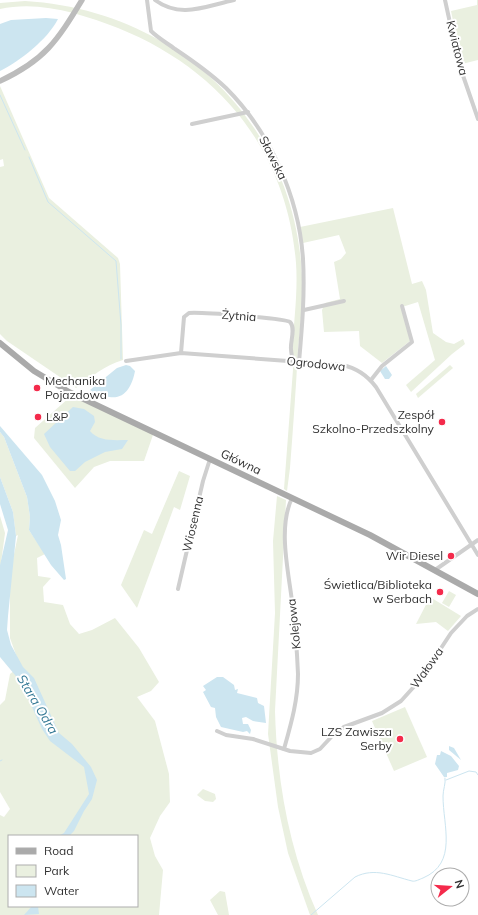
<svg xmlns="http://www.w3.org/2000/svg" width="478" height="915" font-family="Mulish,sans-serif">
	<rect width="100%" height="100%" fill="#fff"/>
	<g fill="#eaf0e0" fill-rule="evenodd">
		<polygon points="477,0 478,0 478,60 462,64 451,11 477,5"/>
		<path d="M25 1C172 10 287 114 301 262 304 291 301 321 298 349 296 389 293 428 290 468L287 491 284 489 294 356 292 350C294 321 298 291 296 263 287 151 220 69 118 28 82 14 39 0 0 9V3Z"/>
		<path d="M0 86 49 198 118 258 120 264 123 360C105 365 91 377 76 388L7 341 0 334V167L4 166 3 159 0 160Z"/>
		<polygon points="393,208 412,284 422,281 426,290 433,333 446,342 454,344 463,339 465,344 452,354 411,392 406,385 435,360 418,302 402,307 410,341 382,363 360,346 359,331 324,332 322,310 325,303 340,299 334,262 341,259 346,253 339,235 303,243 300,227"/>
		<polygon points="450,365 453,368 418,398 416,394"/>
		<polygon points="70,397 116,414 154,432 144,461 110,461 94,467 75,488 34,438 35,428"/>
		<path d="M0 432 4 437 27 497 30 517 29 530 45 554 37 558 38 576 51 578 43 587 44 602 63 605 70 624 79 634 92 630 115 618 139 648 159 682 151 691 137 697 155 721 169 774 170 802 160 816 150 838 155 856 163 870 159 915H0V815L4 817 10 809 0 792V705L5 700 10 674 20 666 10 638V587L13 559 18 535 16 536 13 512 0 477ZM9 836H137V906H9Z"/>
		<polygon points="179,471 190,476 180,510 174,507 137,608 121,585 144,530 152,534"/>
		<path d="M277 496 286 500 275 711C277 782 289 850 318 915H310L288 853 278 807 268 734 275 613 273 541Z"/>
		<polygon points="0,516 5,533 0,570"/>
		<polygon points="449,591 456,595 449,607 442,603"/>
		<polygon points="430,597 461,616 448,631 436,622 416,624"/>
		<polygon points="405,707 427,757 394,771 372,721"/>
		<polygon points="203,789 215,794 216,799 213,802 205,801 197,795"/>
		<polygon points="220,891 225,892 229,915 218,915 210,900"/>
	</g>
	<g fill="#cce5f0">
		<path d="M46 18 58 19C48 39 20 61 0 71V24L11 20Z"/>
		<path d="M126 365 130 366 135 371C132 387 124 402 105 396 100 395 95 394 90 390L117 368Z"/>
		<polygon points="386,366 392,375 389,379 385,379 380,371"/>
		<path d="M73 407 84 409 94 416 95 422 90 431C99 442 115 440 128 440L122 449 105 452 85 462 75 471H70L50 447 44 434Z"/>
		<polygon points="0,426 42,475 55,501 61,520 58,535 61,545 66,579 64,580 51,565 29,530 30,517 27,497 4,437 0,432"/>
		<polygon points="0,477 13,512 16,536 8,616 7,630 11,645 23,667 34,678 59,733 72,744 91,767 97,780 92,799 84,811 74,831 69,836 58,836 64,833 89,794 84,767 50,741 42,729 20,681 0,657 0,565 8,530 0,504"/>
		<polygon points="217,677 223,677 234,685 235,690 238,689 237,693 257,698 258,703 264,706 266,723 253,721 246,717 242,718 243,724 248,724 251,730 250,734 247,731 243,732 221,727 216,717 215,708 211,707 203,692 206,690 203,686"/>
		<polygon points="449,746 454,748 461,760 449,750"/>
		<polygon points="441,751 451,756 459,766 458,770 447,773 447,777 444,777 435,764 437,755 440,755"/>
		<polygon points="32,906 38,906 39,914 24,915"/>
	</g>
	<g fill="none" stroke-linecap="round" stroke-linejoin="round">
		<g stroke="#cce5f0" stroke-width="1">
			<polyline points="0,95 25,150"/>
			<polyline points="29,157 48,202 116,261 121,325 121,359"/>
			<polyline points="0,761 2,760"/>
			<polyline points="446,780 469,771 476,772 478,775"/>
			<path d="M311 915 355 877C375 867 392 876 412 881 415 882 420 879 423 878 458 863 443 826 443 796 443 790 446 783 445 778"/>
		</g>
		<g stroke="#cfcfcf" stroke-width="4">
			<path d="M147 0 151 31C158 38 167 43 175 49 193 61 210 73 226 88 270 132 299 197 303 259 305 294 302 328 299 362"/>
			<path d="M155 0C180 19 206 6 234 0"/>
			<polyline points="445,0 459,64 478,119"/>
			<polyline points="192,124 248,112"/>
			<polyline points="304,310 344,301"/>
			<path d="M181 353 184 317 189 313C200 312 285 318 290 322 296 328 290 342 291 349 291 354 293 357 292 362"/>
			<path d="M126 361 181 353 342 365C357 368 367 375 376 387L478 555"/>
			<polyline points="371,380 382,366 412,342 402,306"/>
			<polyline points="435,570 478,540"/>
			<polyline points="178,589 203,481 210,459"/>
			<polyline points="217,731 226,735 253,739 290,751 311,753 320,749 334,734 344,727 382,713 401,701 420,680 451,633 467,616 478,609"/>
			<path d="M284 749C291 724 298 700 298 674 297 650 295 625 292 601 288 569 278 527 292 498"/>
		</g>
		<path stroke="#bcbcbc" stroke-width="5.5" d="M0 81C45 60 57 41 82 0"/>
		<polyline stroke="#aaa" stroke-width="6" points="0,343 34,371 69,392 370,535 478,594"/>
	</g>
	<g fill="#f42a4b" stroke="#fff" stroke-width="1.5">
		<circle cx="37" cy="388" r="4"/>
		<circle cx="38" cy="417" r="4"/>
		<circle cx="442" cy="422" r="4"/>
		<circle cx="451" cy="556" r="4"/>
		<circle cx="440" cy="592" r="4"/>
		<circle cx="400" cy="739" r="4"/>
	</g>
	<g text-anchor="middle" stroke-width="4" stroke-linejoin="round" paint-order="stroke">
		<g font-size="12" fill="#323232" stroke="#fff">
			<text transform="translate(457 48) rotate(76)" y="4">Kwiatowa</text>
			<text transform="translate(273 158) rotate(63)" y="4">Sławska</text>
			<text transform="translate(239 316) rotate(4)" y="4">Żytnia</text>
			<text transform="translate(316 364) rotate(6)" y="4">Ogrodowa</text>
			<text transform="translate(241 462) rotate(25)" y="4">Główna</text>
			<text transform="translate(193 524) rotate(-77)" y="4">Wiosenna</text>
			<text transform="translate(294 624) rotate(-96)" y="4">Kolejowa</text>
			<text transform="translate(427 668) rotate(-55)" y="4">Wałowa</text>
		</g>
		<g font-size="12" fill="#323232" stroke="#fff" text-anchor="end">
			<text x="45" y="385" text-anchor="start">Mechanika<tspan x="45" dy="14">Pojazdowa</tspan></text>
			<text x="434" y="419">Zespół<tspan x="434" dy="14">Szkolno-Przedszkolny</tspan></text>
			<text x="46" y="421" text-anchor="start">L&amp;P</text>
			<text x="443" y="560">Wir Diesel</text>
			<text x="432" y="589">Świetlica/Biblioteka<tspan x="432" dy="14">w Serbach</tspan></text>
			<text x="392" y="736">LZS Zawisza<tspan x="392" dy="14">Serby</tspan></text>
		</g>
		<g font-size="13" font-style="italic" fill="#367a96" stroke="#fff">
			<text transform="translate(38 704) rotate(59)" y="5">Stara Odra</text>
		</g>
	</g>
	<rect x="8" y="835" width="130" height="72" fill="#ffffff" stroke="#adadad"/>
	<rect x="16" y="848" width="20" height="6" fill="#aaaaaa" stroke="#adadad"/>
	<text x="44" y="855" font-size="12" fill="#323232">Road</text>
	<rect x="16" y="865" width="20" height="12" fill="#eaf0e0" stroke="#adadad"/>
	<text x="44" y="875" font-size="12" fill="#323232">Park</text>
	<rect x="16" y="885" width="20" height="12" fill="#cce5f0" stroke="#adadad"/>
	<text x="44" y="895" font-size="12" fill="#323232">Water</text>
	<g transform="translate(450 887) rotate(73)"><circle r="19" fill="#ffffff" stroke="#adadad"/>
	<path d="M0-3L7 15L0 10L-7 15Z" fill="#f42a4b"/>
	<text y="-6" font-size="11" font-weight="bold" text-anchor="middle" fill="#323232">N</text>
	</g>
</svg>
